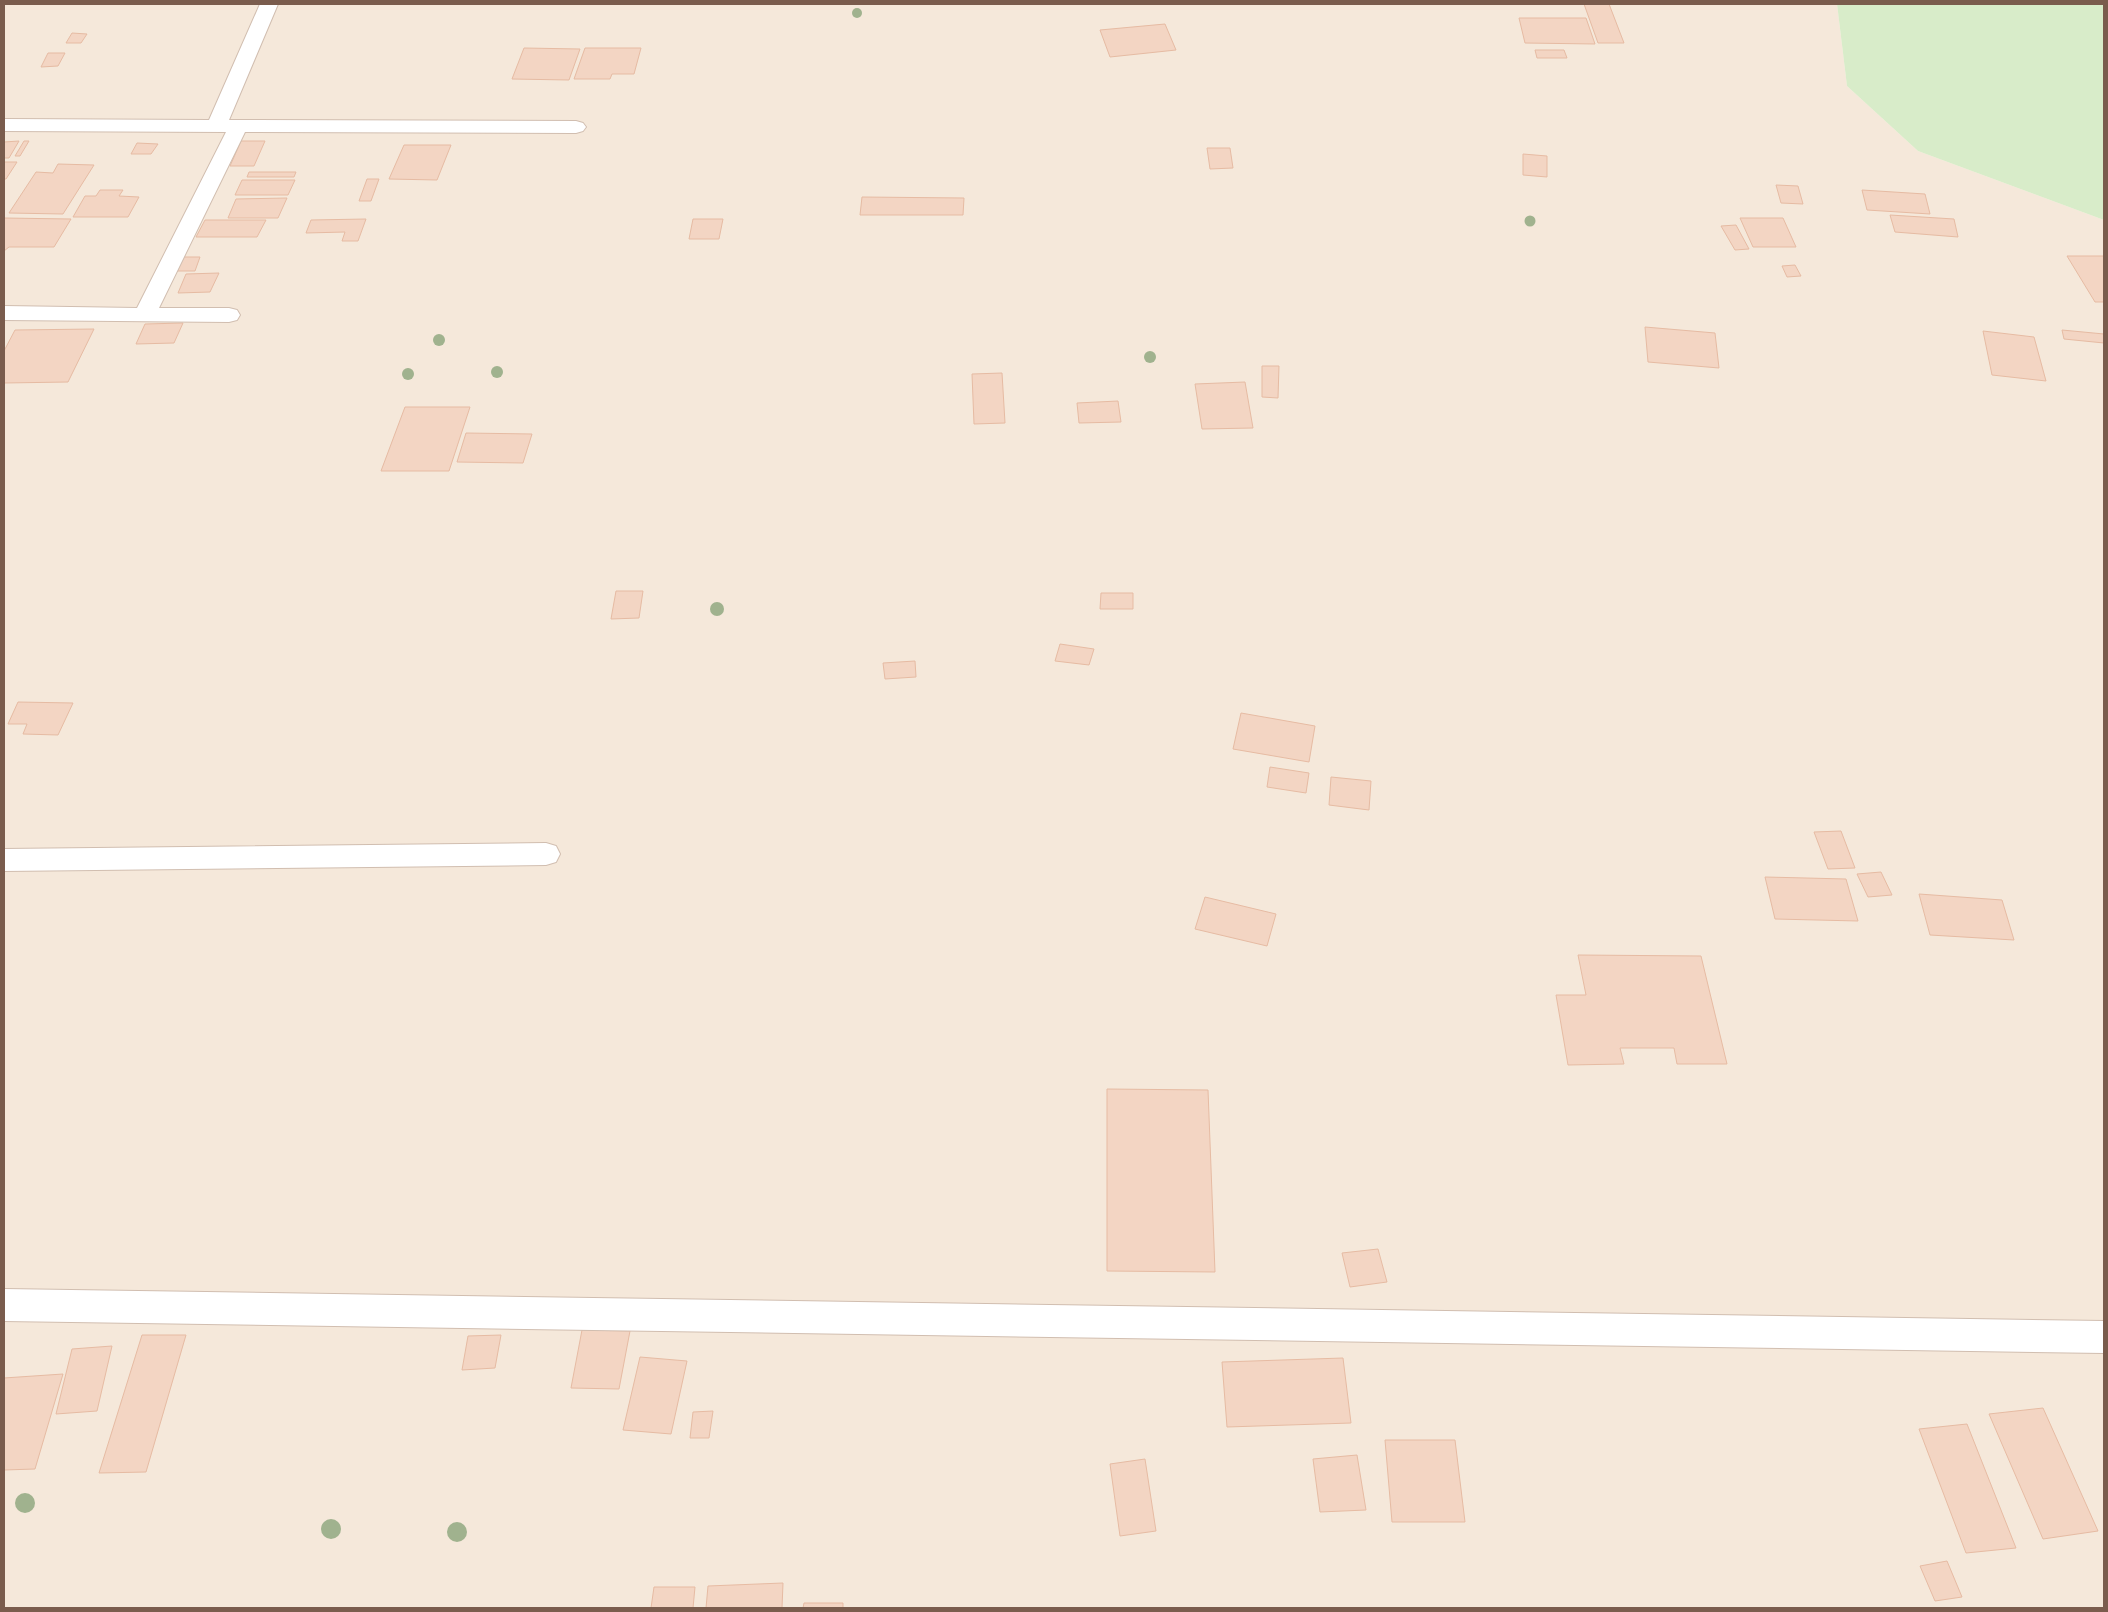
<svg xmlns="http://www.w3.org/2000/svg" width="2108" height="1612" font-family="Mulish,sans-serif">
	<rect width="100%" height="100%" fill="#fdf6ec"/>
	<polygon fill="#f5e8da" points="4,4 1837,4 1847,86 1918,151 2104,220 2104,1608 4,1608"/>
	<polygon fill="#d8ecc9" points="1837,4 2104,4 2104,220 1918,151 1847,86"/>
	<g fill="#f3d5c3" stroke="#e6bba3">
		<polygon points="1584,4 1609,4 1624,43 1598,43"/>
		<polygon points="1519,18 1586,18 1595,44 1525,43"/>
		<polygon points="1165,24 1176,50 1110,57 1100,30"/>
		<polygon points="72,33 87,34 81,43 66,43"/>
		<polygon points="524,48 580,49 569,80 512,79"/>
		<polygon points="585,48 641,48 634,74 612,74 610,79 574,79"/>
		<polygon points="1535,50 1564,50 1567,58 1537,58"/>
		<polygon points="48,53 65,53 58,66 41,67"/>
		<polygon points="19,141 9,158 4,158 4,142"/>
		<polygon points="24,141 29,141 20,156 15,156"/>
		<polygon points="241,141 265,141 254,166 230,166"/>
		<polygon points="137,143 158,144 151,154 131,154"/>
		<polygon points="404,145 451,145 437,180 389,179"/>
		<polygon points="1207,148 1230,148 1233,168 1210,169"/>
		<polygon points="1523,154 1547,156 1547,177 1523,175"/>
		<polygon points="4,162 17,162 6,179 4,179"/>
		<polygon points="58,164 94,165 63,214 9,213 36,172 53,173"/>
		<polygon points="249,172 296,172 294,177 247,177"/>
		<polygon points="367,179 379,179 371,201 359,201"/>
		<polygon points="242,180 295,180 288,195 235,195"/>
		<polygon points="1776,185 1798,186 1803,204 1781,203"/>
		<polygon points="100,190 123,190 119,196 139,197 128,217 73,217 85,196 96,196"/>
		<polygon points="1862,190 1925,194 1930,214 1867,210"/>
		<polygon points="862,197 964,198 963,215 860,215"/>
		<polygon points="287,198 278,218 228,218 236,199"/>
		<polygon points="1890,215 1954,219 1958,237 1895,232"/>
		<polygon points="4,218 71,219 54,247 9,247 4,251"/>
		<polygon points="1740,218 1783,218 1796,247 1753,247"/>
		<polygon points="366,219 358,241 342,241 345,232 306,233 311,220"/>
		<polygon points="693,219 723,219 719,239 689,239"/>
		<polygon points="205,220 266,220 257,237 196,237"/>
		<polygon points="1736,225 1749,249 1735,250 1721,226"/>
		<polygon points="2067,256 2104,256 2104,302 2095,302"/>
		<polygon points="182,257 200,257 195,271 176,271"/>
		<polygon points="1795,265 1801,276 1787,277 1782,266"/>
		<polygon points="219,273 210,292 178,293 186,274"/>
		<polygon points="183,323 174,343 136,344 145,324"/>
		<polygon points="1645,327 1715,333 1719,368 1648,362"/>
		<polygon points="94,329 68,382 4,383 4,351 15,330"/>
		<polygon points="2062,330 2104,334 2104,343 2064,339"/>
		<polygon points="1983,331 2034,337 2046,381 1992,375"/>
		<polygon points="1262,366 1279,366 1278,398 1262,397"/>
		<polygon points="1002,373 1005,423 974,424 972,374"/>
		<polygon points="1245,382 1253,428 1202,429 1195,384"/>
		<polygon points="1118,401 1121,422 1079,423 1077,403"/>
		<polygon points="405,407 470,407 449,471 381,471"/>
		<polygon points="466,433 532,434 523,463 457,462"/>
		<polygon points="616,591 643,591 639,618 611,619"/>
		<polygon points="1101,593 1133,593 1133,609 1100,609"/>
		<polygon points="1060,644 1094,649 1089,665 1055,661"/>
		<polygon points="915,661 916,677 885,679 883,663"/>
		<polygon points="18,702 73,703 58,735 23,734 27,724 8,724"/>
		<polygon points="1241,713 1315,726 1309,762 1233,749"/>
		<polygon points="1270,767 1309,773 1306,793 1267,787"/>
		<polygon points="1331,777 1371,781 1369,810 1329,805"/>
		<polygon points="1841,831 1855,868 1828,869 1814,832"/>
		<polygon points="1881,872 1892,895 1868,897 1857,874"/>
		<polygon points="1765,877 1846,879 1858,921 1775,919"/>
		<polygon points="1919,894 2002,900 2014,940 1930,935"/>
		<polygon points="1205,897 1276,914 1267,946 1195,929"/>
		<polygon points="1578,955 1701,956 1727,1064 1677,1064 1674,1048 1620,1048 1624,1064 1568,1065 1556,995 1586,995"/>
		<polygon points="1107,1089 1208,1090 1215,1272 1107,1271"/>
		<polygon points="1378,1249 1387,1282 1350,1287 1342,1253"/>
		<polygon points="582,1330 630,1331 619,1389 571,1388"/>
		<polygon points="142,1335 186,1335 146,1472 99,1473"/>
		<polygon points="501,1335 495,1368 462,1370 468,1336"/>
		<polygon points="112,1346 97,1411 56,1414 72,1349"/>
		<polygon points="640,1357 687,1361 671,1434 623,1430"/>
		<polygon points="1343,1358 1351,1423 1227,1427 1222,1362"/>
		<polygon points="63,1374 35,1469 4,1470 4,1378"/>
		<polygon points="2043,1408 2098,1531 2043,1539 1989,1414"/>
		<polygon points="713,1411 709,1438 690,1438 693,1412"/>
		<polygon points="1967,1424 2016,1548 1966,1553 1919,1429"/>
		<polygon points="1385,1440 1455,1440 1465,1522 1392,1522"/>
		<polygon points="1357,1455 1366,1510 1320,1512 1313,1459"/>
		<polygon points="1145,1459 1156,1531 1120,1536 1110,1464"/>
		<polygon points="1947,1561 1962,1597 1935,1601 1920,1566"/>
		<polygon points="783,1583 782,1608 706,1608 708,1586"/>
		<polygon points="654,1587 695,1587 693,1608 651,1608"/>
		<polygon points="804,1603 843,1603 843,1608 803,1608"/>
	</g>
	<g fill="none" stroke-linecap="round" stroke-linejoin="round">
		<defs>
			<g id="street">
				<polygon points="260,4 278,4 229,120 576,121 583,123 586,127 583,131 576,133 245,132 159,308 229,308 237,310 240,315 237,320 229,322 4,320 4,306 137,308 226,132 4,131 4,119 209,120"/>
				<polygon points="546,843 556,846 560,854 556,862 546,865 4,871 4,849"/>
				<polygon points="4,1289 2104,1321 2104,1353 4,1321"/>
			</g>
		</defs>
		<use href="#street" stroke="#d1beb0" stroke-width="2"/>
		<use href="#street" fill="#fff" fill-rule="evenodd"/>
	</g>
	<g fill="#a0b28e">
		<circle cx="857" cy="13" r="5"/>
		<circle cx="1530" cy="221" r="5.5"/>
		<circle cx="439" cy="340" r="6"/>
		<circle cx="1150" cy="357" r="6"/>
		<circle cx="497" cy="372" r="6"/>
		<circle cx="408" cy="374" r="6"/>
		<circle cx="717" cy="609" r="7"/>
		<circle cx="25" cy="1503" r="10"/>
		<circle cx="331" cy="1529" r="10"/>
		<circle cx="457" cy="1532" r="10"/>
	</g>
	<rect width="2108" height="1612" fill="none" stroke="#7a5c4d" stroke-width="10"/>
</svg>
